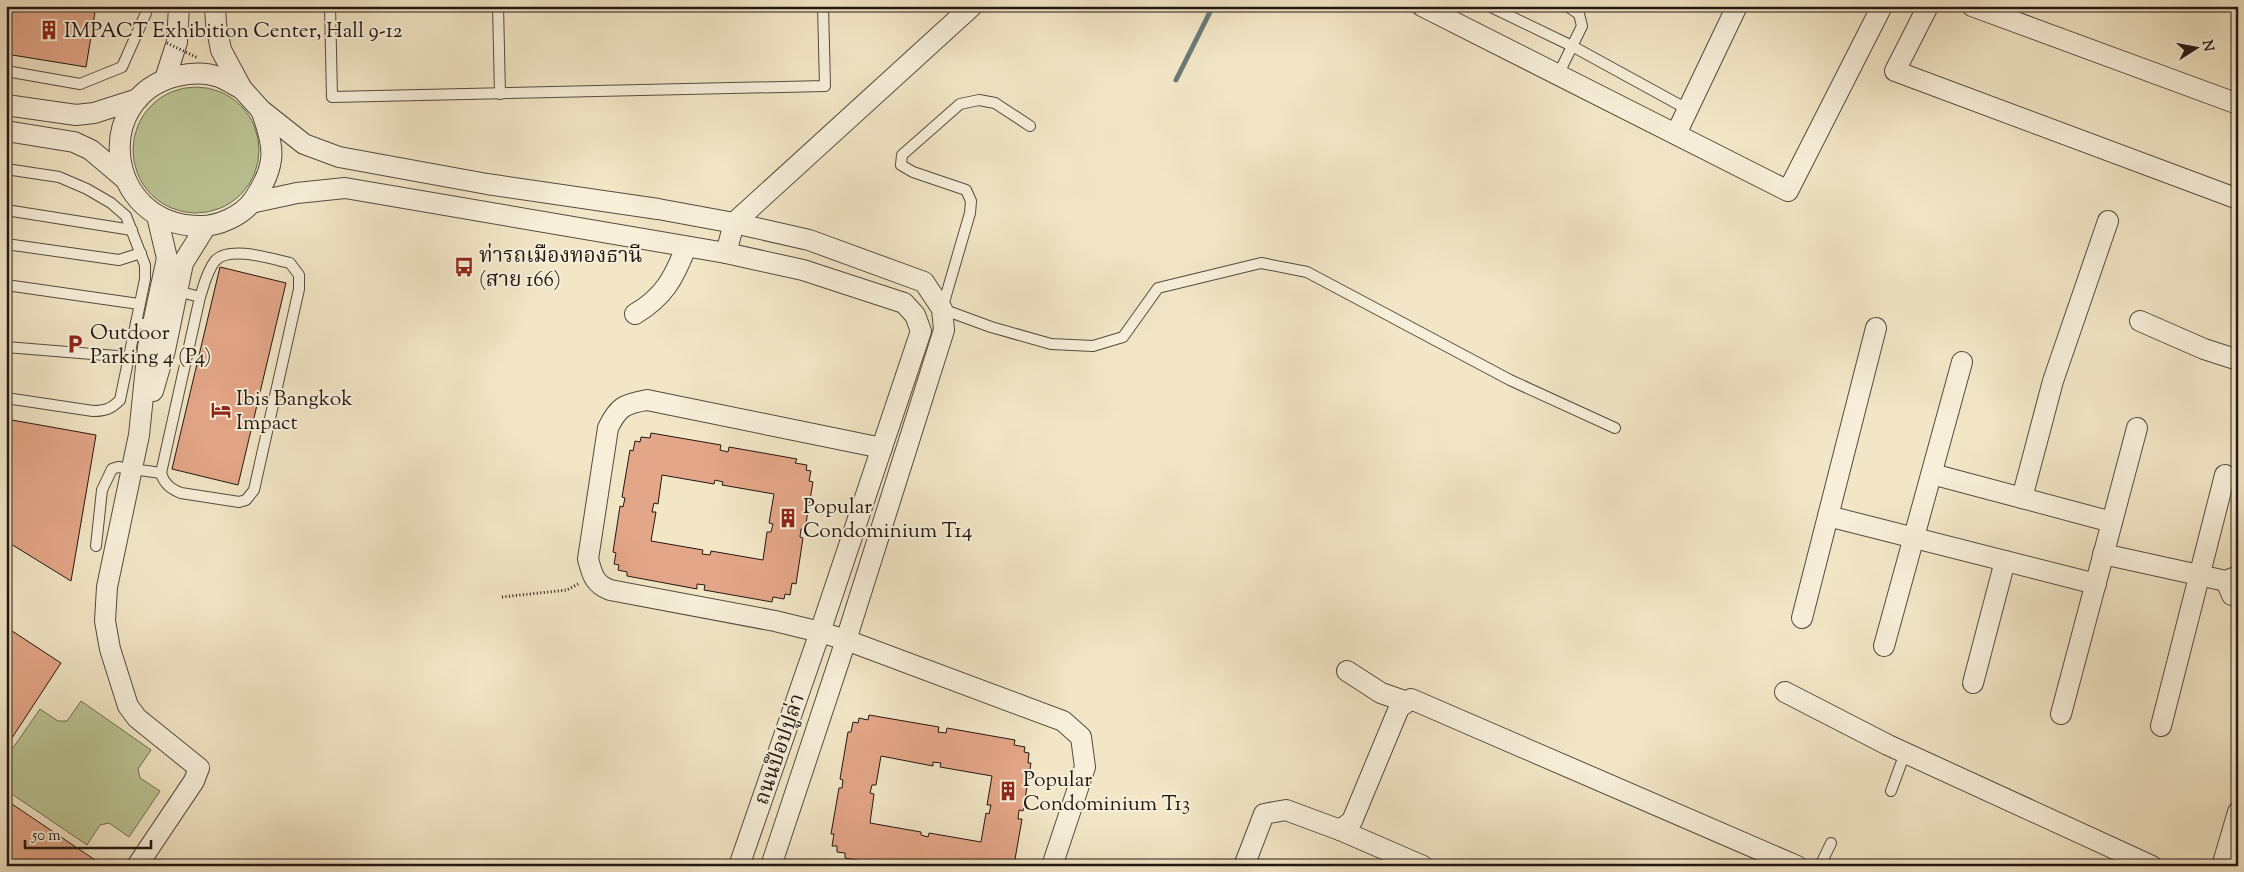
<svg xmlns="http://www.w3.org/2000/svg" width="2244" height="872" font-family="'Sorts Mill Goudy','Noto Serif Thai',serif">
	<rect width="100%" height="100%" fill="#f2e6c6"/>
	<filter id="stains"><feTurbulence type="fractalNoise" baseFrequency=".004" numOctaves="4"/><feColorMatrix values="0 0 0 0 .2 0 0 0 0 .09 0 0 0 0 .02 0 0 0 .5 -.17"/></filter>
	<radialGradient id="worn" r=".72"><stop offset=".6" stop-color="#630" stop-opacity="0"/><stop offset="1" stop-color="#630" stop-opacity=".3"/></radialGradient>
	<g fill="#bbc494" stroke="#6e6e53">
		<circle cx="196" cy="150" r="63"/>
		<polygon points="81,701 151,750 138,769 140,778 160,791 129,837 109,823 100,825 87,845 6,790 6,758 40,709 58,721 67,721"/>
	</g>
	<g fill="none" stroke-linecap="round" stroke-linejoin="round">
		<polyline stroke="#6b7b77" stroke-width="5" points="1176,80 1213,6"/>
	</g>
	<g fill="#e4a688" stroke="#221712" fill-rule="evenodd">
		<polygon points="6,6 96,6 86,67 6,54"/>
		<polygon points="220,267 286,283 238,485 172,469"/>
		<polygon points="6,419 96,435 71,581 6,541"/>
		<path d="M651 433 721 445 720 450 728 452 729 447 797 459 795 463 807 465 806 470 811 471 809 481 813 482 805 529H801L800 537 803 538 796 584 792 583 790 595 785 594 784 599 773 597 772 602 704 590 705 585 697 584V589L627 576V572L618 570 619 565 614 564 616 553 613 552 620 506 623 507 625 498 622 497 630 450 633 451 635 441 640 442 641 437 650 438ZM662 475 714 484 715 480 723 482 722 485 774 494 769 523 773 524 771 532H767L763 560 711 551 710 555 702 554 703 550 651 541 656 512H652L654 503 658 504Z"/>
		<polygon points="6,627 61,663 6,747"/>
		<path d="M869 715 939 727 938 732 946 733 947 728 1015 740 1014 745 1025 747 1024 752 1029 753 1028 763H1031L1023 811 1019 810 1018 819H1022L1014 865 890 866 845 858V853L837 852V846H832L834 834H831L839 788H842L843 780 840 779 848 732H851L853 722 858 723 859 718 868 720ZM881 756 933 766V762L941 763 940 767 992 776 987 805H991L989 814 986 813 981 842 929 833 928 837 921 835V832L870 823 874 794 870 793 872 785H876Z"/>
		<polygon points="6,800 104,866 6,866"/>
	</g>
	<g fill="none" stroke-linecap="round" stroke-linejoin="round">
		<defs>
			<g id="lane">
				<polyline points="330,6 332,97 825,86 823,6"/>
				<polyline points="498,6 500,94"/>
				<polyline points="1489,6 1572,46 1687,109"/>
				<polyline points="6,71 80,84 122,67 146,13 146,6"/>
				<polyline points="1558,75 1582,26 1579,14 1567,6"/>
				<polyline points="1030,126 995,103 979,100 960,104 902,155 901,165 913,172 966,190 971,201 970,213 942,309 991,327 1051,344 1093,346 1123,337 1158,288 1261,263 1307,272 1510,380 1615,428"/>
				<polyline points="6,169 59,177 87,189 111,203 126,216 145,265 145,279 136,323"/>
				<polyline points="6,210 132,230"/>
				<polyline points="6,244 119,260 141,253"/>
				<polyline points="6,285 139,304"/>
				<path d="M177 291 200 297 161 473C164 484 171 489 181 493L239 502 246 500 254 490 299 289V275L290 263C272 259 229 245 215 261 207 271 204 285 200 297"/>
				<polyline points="6,347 129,357"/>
				<path d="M6 398 93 411C105 411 111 409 120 400L136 323 143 324"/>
				<polyline points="96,546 102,490 112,469 118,467 161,473"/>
				<polyline points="1891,791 1905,753"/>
				<polyline points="1820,866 1831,843"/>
			</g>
			<g id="street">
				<polyline points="215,6 216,24 221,50 242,89 261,110 304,144 339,157 487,184 658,209 734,223 809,240 924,282 942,309 944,330 846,640 771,866"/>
				<polyline points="1422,6 1788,191 1882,6"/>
				<polyline points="1928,6 1895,71 2238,199"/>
				<polyline points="1972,6 2238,104"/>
				<polyline points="165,79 177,42 179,6"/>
				<path d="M242 89C234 85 227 80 219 77 206 72 190 73 177 76 91 97 105 224 198 226 217 227 243 216 254 199 277 165 275 147 261 110"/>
				<polyline points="6,105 76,115 94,113 138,99"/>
				<polyline points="6,131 74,142 91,150 124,178"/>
				<polyline points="1676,134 1737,6"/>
				<polyline points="251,203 297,193 345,188 726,253 803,270 904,303 915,315 921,331 820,632 739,866"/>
				<polyline points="726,253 734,223 972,6"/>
				<path d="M635 314C664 297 674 278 686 247"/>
				<polyline points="2140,321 2204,349 2238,360"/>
				<polyline points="153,391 165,350 183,263 206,226"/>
				<path d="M882 448 647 400C624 404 618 407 608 428L588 559C592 574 594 584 610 590L775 621 820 632 846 640 1063 721 1081 737 1085 767 1052 866"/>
				<polyline points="1932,474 2112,522"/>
				<polyline points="2022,498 2053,381 2108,221"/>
				<polyline points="1828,516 2096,584"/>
				<polyline points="2103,554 2226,581 2238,576"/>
				<polyline points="2226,581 2232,595 2238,596"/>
				<polyline points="1802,618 1876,328"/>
				<polyline points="1884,646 1962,362"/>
				<polyline points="1347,671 1381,693 1407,702"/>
				<polyline points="1973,683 2005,561"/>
				<polyline points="1785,692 1888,745 2152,866"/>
				<polyline points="2061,714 2137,428"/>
				<polyline points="2161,726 2225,475"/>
				<polyline points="1340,830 1423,866"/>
				<polyline points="137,866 194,781 199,768 137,718 128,706 110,649 105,621 107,587 139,435 148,347 167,258 157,216"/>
				<polyline points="1244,866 1264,814 1286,810 1340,830 1352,821 1399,708 1411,699 1797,866"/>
				<polyline points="2222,866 2238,812"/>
			</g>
		</defs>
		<use href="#lane" stroke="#564b3f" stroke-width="12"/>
		<use href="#street" stroke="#564b3f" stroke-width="22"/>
		<polyline stroke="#221712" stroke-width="3" stroke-dasharray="1 2.5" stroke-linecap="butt" points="502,597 567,590 578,584"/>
		<use href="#lane" stroke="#f7efda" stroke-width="10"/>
		<use href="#street" stroke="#f7efda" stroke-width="20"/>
		<polyline stroke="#221712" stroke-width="3" stroke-dasharray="1 2.5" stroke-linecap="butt" points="167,43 198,58"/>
	</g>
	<defs>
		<symbol id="building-bare" viewBox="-9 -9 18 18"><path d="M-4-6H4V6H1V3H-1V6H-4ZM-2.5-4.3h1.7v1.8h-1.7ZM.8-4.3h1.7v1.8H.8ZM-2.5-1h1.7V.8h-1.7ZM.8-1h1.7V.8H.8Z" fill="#8f2418" stroke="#f7efda" stroke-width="2.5" paint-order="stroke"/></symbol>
		<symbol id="bus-bare" viewBox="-9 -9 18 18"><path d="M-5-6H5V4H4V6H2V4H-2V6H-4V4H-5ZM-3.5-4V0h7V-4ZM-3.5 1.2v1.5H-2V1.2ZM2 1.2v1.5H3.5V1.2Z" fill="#8f2418" stroke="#f7efda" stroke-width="2.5" paint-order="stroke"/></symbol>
		<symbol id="parking-bare" viewBox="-9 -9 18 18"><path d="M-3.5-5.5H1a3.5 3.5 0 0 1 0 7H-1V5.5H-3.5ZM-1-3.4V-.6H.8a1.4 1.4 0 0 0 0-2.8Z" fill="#8f2418" stroke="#f7efda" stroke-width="2.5" paint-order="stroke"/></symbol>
		<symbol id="hotel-bare" viewBox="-9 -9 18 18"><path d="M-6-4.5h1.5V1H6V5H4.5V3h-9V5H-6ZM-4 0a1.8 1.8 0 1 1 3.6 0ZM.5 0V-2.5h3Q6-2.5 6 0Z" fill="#8f2418" stroke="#f7efda" stroke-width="2.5" paint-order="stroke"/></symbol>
	</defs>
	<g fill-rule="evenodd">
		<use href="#building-bare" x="35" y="16" width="28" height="28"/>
		<use href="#bus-bare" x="450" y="253" width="28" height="28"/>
		<use href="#parking-bare" x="61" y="330" width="28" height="28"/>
		<use href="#hotel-bare" x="207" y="396" width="28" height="28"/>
		<use href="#building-bare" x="774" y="504" width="28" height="28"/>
		<use href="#building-bare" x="994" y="777" width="28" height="28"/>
	</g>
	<g text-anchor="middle" stroke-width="4" stroke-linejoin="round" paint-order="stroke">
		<g font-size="21" fill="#221712" stroke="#f7efda" text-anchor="start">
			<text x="64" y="37">IMPACT Exhibition Center, Hall 9-12</text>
			<text x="479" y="262">ท่ารถเมืองทองธานี<tspan x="479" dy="24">(สาย 166)</tspan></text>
			<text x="90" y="339">Outdoor<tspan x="90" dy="24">Parking 4 (P4)</tspan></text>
			<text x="236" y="405">Ibis Bangkok<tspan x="236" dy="24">Impact</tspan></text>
			<text x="803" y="513">Popular<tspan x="803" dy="24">Condominium T14</tspan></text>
			<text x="1023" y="786">Popular<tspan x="1023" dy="24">Condominium T13</tspan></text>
		</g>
		<g font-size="21" fill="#221712" stroke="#f7efda">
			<text transform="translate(779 749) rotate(-71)" y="7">ถนนป๊อปปูล่า</text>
		</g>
	</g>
	<rect width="2244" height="872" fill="none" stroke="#f2e6c6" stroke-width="25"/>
	<rect x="8" y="8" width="2229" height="857" fill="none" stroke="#221712" stroke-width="2.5"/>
	<rect x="12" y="12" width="2219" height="847" fill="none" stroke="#221712"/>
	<g transform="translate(2196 48) rotate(79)" stroke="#f7efda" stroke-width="4" paint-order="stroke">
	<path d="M0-4L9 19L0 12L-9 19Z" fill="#221712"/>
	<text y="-8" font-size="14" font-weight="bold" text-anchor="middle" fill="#221712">N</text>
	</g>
	<path d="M25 840v8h126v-8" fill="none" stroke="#221712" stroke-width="2.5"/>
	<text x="32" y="840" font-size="15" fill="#221712" stroke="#f7efda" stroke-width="4" paint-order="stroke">50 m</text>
	<rect width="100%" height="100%" filter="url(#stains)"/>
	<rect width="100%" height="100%" fill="url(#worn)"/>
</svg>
